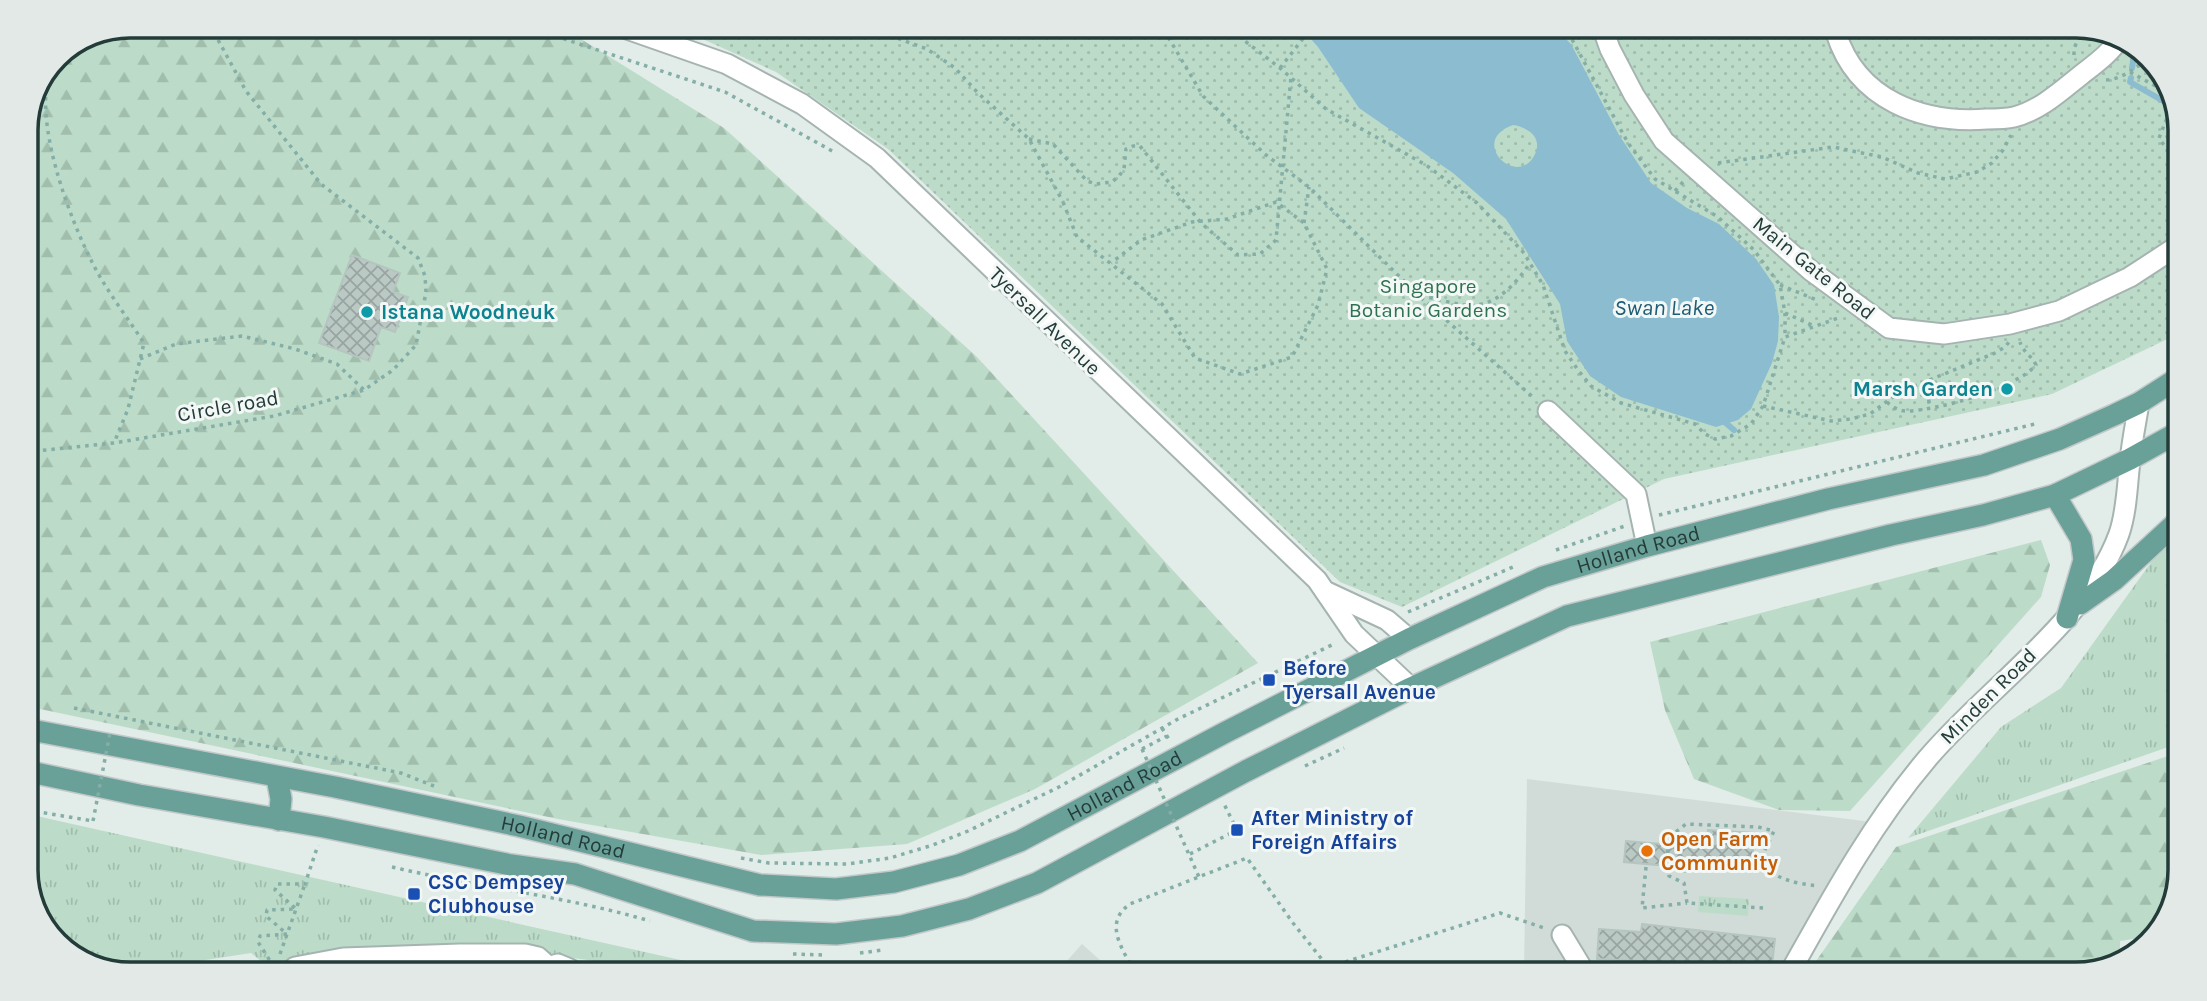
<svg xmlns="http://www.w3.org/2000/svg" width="2207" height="1001" font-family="Karla,sans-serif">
	<defs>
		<pattern id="grass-tufts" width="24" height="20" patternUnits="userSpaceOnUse" patternTransform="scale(1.75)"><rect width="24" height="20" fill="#bcdcc9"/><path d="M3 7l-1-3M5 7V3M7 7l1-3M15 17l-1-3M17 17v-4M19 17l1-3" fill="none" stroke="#a1bead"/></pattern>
		<pattern id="forest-firs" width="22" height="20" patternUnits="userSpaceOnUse" patternTransform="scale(1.75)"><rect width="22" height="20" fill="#bcdcc9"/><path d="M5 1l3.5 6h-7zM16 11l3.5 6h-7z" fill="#a1bead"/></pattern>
		<pattern id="park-dots" width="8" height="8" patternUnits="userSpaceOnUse" patternTransform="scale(1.75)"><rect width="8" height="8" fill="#bcdcc9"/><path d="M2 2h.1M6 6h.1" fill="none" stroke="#a1bead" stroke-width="1.8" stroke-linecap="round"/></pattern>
		<pattern id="building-cross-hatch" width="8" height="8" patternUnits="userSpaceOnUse" patternTransform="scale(1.75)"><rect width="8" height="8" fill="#bbc9c5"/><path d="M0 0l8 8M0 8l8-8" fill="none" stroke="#98a4a1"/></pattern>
	</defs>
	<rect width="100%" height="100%" fill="#e2ece9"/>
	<g fill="#d1dcd8">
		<polygon points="1527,779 1872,822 1785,974 1524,972"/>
		<polygon points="1082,944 1112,971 1058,971"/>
	</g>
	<g fill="url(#grass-tufts)">
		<polygon points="2176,538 2174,745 1908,838 2001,727 2061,688 2152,561"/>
		<polygon points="32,815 721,969 597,969 596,961 463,944 342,952 266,965 251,953 160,967 90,967 44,929 27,877 27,817"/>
		<polygon points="1699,896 1749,899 1748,916 1698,912"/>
	</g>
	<g fill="url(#forest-firs)">
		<polygon points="131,26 525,28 568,31 724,128 977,357 1258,663 1035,789 907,844 761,855 558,819 26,706 26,124 57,57"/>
		<polygon points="2041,540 2050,565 2041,597 1850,811 1779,810 1694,779 1665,710 1650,642"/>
		<polygon points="2174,754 2173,911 2152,936 2120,941 2120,962 2076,975 1807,974 1896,847"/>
	</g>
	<polygon fill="url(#park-dots)" points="678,28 2117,34 2163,72 2181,124 2178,334 2052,394 1664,479 1402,607 1340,582 888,149 776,72"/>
	<path fill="#8cbccf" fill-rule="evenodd" d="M1304 31 1559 32 1571 44 1619 135 1651 183 1687 208 1719 224 1756 259 1774 285 1779 317 1778 341 1772 363 1751 409 1738 420 1716 427 1621 397 1590 376 1567 341 1560 304 1506 219 1453 173 1359 108 1318 47ZM1513 125C1527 127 1543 137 1535 154 1518 190 1467 141 1513 125Z"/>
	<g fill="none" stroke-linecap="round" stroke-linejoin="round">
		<g stroke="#8cbccf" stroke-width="6">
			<polyline points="2132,68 2135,49"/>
			<polyline points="2131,78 2130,82 2165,102"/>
			<polyline points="1721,419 1734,430"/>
		</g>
	</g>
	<g fill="url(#building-cross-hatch)" stroke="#b5c5c0" stroke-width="2">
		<polygon points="352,255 400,273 393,292 408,297 395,332 381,327 369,361 319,343"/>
		<polygon points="1708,830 1754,833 1752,872 1701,868 1701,872 1680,872 1680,867 1624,862 1626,841 1675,845 1675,843 1707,844"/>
		<polygon points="1642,924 1775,939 1771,973 1636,973 1637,961 1597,959 1599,929 1641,932"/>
	</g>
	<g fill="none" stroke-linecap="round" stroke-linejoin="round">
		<defs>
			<g id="minor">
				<polyline points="624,28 727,64 802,104 877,158 1317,580 1354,634 1411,688"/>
				<polyline points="1604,32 1610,49 1634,95 1664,141 1810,270 1889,328 1944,334 2010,324 2059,311 2130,277 2179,245"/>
				<path d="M1836 33C1857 100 1922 124 1987 119 1995 119 2005 119 2014 117 2039 111 2061 91 2081 75 2095 64 2112 52 2120 37"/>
				<polyline points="1548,411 1636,494 1647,546"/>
				<polyline points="1327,592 1387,620 1409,639"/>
				<polyline points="1562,935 1585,973"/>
				<polyline points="295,967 343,958 460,954 525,954 538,957 548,966"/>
				<polyline points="544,968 558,964 570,969"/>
				<path d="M1789 974C1831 899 1871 825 1927 759 1987 688 2087 622 2119 534 2127 511 2127 485 2130 461 2132 441 2136 422 2139 403"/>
			</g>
			<g id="major">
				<polyline points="2055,495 2081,539 2084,560 2067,618"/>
				<polyline points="2080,604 2114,580 2177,522"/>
				<path id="s1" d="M26 729 335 787 519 826 760 885 836 889 894 882 959 865 1020 841 1226 732 1409 639 1543 577 1647 546 1828 499 1984 465 2060 439 2114 415 2139 403 2178 378"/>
				<polyline points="26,771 139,795 324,827 511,865 575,874 753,931 836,934 902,926 969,909 1037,883 1246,771 1411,688 1567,616 1891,535 1983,515 2055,495 2130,459 2177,433"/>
				<polyline points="277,778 281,799 279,820"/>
			</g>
		</defs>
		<use href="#minor" stroke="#a5b4b1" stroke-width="23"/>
		<use href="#major" stroke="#c1c8c8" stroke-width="24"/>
		<g stroke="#84aea6" stroke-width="3.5" stroke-dasharray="3.5 5" stroke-linecap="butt">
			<polyline points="531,28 725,92 834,152"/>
			<polyline points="884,29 894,37 927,49 955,68 978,93 1029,139 1063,202"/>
			<polyline points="1164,30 1203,96 1266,155 1309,187 1418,295 1535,399"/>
			<polyline points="1232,31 1280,68 1326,109 1426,165 1477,203 1524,253 1543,285 1565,351 1578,370 1591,386 1621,403 1695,424 1705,434 1715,439 1731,436 1751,424 1763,406 1785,337 1841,317"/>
			<polyline points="1568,32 1628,143 1655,179 1718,217 1754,250 1774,277 1780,285 1785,313 1785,337"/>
			<polyline points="2074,55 2074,48 2081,34"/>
			<polyline points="1280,68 1309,31"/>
			<path d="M50 72C33 121 69 217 92 262 106 290 127 317 144 343L128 409 114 443"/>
			<polyline points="2130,72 2170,94"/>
			<path d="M2106 80C2122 79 2134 69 2147 59"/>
			<polyline points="2173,103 2159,138 2166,148 2173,150 2180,148"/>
			<polyline points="1029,139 1053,144 1087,181 1096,184 1112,182 1119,176 1124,169 1126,149 1133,146 1140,146 1201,223 1238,255 1260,254 1276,240 1291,77"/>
			<polyline points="1718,163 1833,147 1882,157 1918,173 1945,179 1977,172 1992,163 2003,150 2011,135"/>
			<polyline points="1675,191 1683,182"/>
			<polyline points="1304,223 1309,187"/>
			<polyline points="1780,285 1817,300"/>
			<path d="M1421 296C1435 298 1450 303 1464 305 1494 309 1515 285 1530 263"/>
			<polyline points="1785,313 1814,326"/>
			<polyline points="140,359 176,344 242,336 295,349 337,364 364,390"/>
			<polyline points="1926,383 1930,408"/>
			<path d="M1887 402C1892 407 1899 411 1906 411 1936 411 2017 388 2036 365 2032 356 2023 352 2020 342"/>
			<polyline points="1763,406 1831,421 1851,419 1870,414 1898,393 1995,353 2005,347 2009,342"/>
			<polyline points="26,452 114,443 274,416 364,390 393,370 416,345 426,292 425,276 418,258 321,184 246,91 211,27"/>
			<polyline points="1659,515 2039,423"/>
			<polyline points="1556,550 1625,526"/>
			<polyline points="1408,612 1513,567"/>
			<polyline points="74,708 401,773 434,786"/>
			<polyline points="1162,728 1170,741"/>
			<polyline points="1142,749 1167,736"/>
			<polyline points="1305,766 1344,748"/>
			<polyline points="27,810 93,821"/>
			<polyline points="1190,854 1237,830 1224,804"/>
			<polyline points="741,858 769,863 847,864 890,858 933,845 968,831 1059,787 1178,719 1336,643"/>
			<path d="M392 867C477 887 565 896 650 921"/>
			<polyline points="1646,867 1642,908 1687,903"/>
			<path d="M1763 908 1687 903 1684 883 1669 876 1667 839 1686 824 1758 827 1774 831 1758 864C1781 880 1792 883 1819 886"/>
			<polyline points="860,953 883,950"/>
			<polyline points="280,954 305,884"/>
			<polyline points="793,954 824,955"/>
			<polyline points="274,967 258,942 260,936 287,934 266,916 267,910 296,909 275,890 277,884 305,884 318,845"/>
			<polyline points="1329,967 1500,913 1547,929"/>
			<path d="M1134 971C1122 948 1103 923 1130 904L1247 858 1293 923 1332 972"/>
		</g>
		<use href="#minor" stroke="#fff" stroke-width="19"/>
		<use href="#major" stroke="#69a098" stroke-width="21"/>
		<g stroke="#84aea6" stroke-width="3.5" stroke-dasharray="3.5 5" stroke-linecap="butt">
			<polyline points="1063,202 1077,237 1162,304 1195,358 1240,374 1292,357 1318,305 1327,269 1304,223 1276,202 1227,219 1192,222 1141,240 1111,263"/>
			<polyline points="1142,749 1199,877"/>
			<polyline points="93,821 110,733"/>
		</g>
	</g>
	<g fill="#0f9aa8" stroke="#f3f8f6" stroke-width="2.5">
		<circle cx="367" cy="312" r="7"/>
		<circle cx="2007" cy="389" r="7"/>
	</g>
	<g fill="#1a4fb4" stroke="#f3f8f6" stroke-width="2.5">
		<rect x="1262" y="673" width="14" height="14" rx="3.5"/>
		<rect x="1230" y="823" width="14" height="14" rx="3.5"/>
		<rect x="407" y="887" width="14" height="14" rx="3.5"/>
	</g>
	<circle fill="#e8710a" stroke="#f3f8f6" stroke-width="2.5" cx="1647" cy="851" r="7"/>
	<g text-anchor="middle" stroke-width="6" stroke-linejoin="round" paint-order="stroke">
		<g font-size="21" fill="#233c39" stroke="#f3f8f6">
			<text transform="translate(1814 268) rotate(39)" y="7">Main Gate Road</text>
			<text transform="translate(1045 321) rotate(44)" y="7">Tyersall Avenue</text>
			<text transform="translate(228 406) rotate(-10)" y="7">Circle road</text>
			<text dy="7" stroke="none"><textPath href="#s1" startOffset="1703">Holland Road</textPath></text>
			<text transform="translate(1988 696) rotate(-45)" y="7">Minden Road</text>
			<text dy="7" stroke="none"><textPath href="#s1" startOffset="1136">Holland Road</textPath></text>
			<text dy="7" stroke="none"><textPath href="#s1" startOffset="548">Holland Road</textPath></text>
		</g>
		<g font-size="21" fill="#2f7251" stroke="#f3f8f6">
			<text x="1428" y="293">Singapore<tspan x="1428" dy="24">Botanic Gardens</tspan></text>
		</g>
		<g font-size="21" font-weight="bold" fill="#0d838f" stroke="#f3f8f6" text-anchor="start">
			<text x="381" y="319">Istana Woodneuk</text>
			<text x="1993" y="396" text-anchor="end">Marsh Garden</text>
		</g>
		<g font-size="21" font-weight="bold" fill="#164399" stroke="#f3f8f6" text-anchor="start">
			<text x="1283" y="675">Before<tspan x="1283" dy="24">Tyersall Avenue</tspan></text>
			<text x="1251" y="825">After Ministry of<tspan x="1251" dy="24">Foreign Affairs</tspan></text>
			<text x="428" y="889">CSC Dempsey<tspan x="428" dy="24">Clubhouse</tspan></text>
		</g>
		<g font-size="21" font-weight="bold" fill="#c56008" stroke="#f3f8f6" text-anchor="start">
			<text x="1661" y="846">Open Farm<tspan x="1661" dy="24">Community</tspan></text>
		</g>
		<g font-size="23" font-style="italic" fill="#1f5d76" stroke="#f3f8f6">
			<text x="1664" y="315">Swan Lake</text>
		</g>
	</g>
	<path d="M0 0H2207V1001H0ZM130 38H2076A92 92 0 0 1 2168 130V870A92 92 0 0 1 2076 962H130A92 92 0 0 1 38 870V130A92 92 0 0 1 130 38Z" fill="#e2e9e7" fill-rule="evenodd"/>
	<path fill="none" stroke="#233c39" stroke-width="3.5" d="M130 38H2076A92 92 0 0 1 2168 130V870A92 92 0 0 1 2076 962H130A92 92 0 0 1 38 870V130A92 92 0 0 1 130 38Z"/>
</svg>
